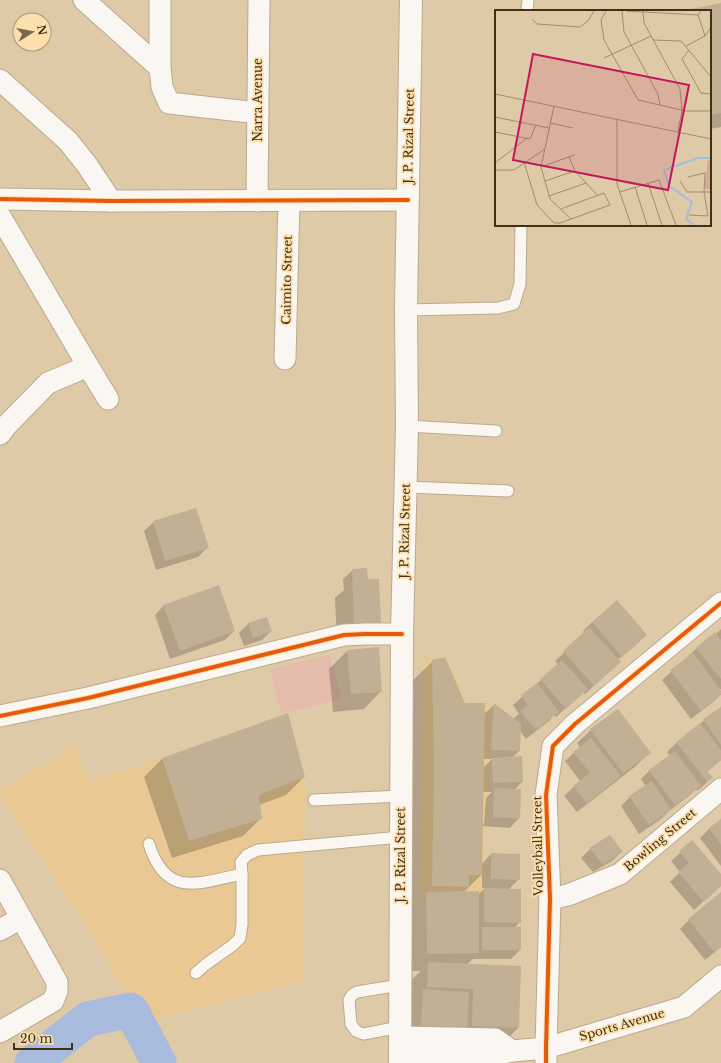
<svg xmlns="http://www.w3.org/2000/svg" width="721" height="1063" font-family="'Libre Baskerville',serif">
	<rect width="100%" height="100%" fill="#dfcaa8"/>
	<g fill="#e9c893">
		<polygon points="423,657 448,659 467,703 491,703 484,893 420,894"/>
		<polygon points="75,746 90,782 162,758 190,841 262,819 259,795 305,777 304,980 146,1022 0,793 0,790"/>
	</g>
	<polygon fill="#e5bbab" points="330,655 341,699 281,714 270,669"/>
	<g fill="#0003" fill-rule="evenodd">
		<polygon points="721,4 721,127 710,129 710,11 688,11"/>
		<polygon points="154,522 208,547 198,557 156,570 144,531"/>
		<polygon points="353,570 367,579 380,624 337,642 335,598 344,590 343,579"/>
		<polygon points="164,605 234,631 225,640 170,659 155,615"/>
		<path d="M592 622 637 644 618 660 610 671 585 694 583 692 556 717 554 715 549 721 526 739 520 731 519 751 512 758 522 782 514 790 519 818 510 828 482 826V864L491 854 519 879 509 889 520 922 514 928 520 950 511 959H473L466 965 518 1028 500 1046 404 1044 410 981 421 971H409L408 685 433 661 464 704 484 714 494 705 513 719 519 714 513 705 558 665 555 661 585 633 583 631ZM483 759H492L483 768ZM483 792H492L486 798 484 824H482ZM482 874V888H485L478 895 464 892Z"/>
		<polygon points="248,624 271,631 262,640 244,646 239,633"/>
		<polygon points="721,629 721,689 719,690 721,694 713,702 691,719 662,680 697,648 715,635"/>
		<polygon points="347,651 381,691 364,709 333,712 329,669"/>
		<polygon points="721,708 721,760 707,772 711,778 702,787 697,791 696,789 690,795 669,811 661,819 639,834 621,806 630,797 646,786 641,779 650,770 670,756 667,752 676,743 698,726 704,720"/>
		<polygon points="287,714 304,777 286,795 259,805 261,818 243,836 172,858 144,777 162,759"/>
		<polygon points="591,730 649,753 636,766 577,812 564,796 580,781 565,761 580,747 577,743"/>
		<polygon points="721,820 721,866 700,838 709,829"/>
		<polygon points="692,842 721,876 721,885 694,910 670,882 680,872 671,861"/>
		<polygon points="590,849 621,852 612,861 593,872 581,858"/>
		<polygon points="721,894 721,947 705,960 680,929 689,920"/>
	</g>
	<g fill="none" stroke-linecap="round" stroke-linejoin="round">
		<polyline stroke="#a8bbdc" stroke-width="35" points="32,1063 88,1019 131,1010 159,1063"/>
	</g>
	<g fill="#c1b094">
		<polygon points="721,3 721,113 710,115 710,11 686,10"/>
		<polygon points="196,508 209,548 165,561 153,521"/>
		<polygon points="367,568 368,579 379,579 381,624 354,625 352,569"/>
		<polygon points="219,585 235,631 180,651 163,605"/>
		<polygon points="617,600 647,635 622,657 592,622"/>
		<polygon points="267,617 272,631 253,638 248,623"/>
		<polygon points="589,627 621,662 594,686 563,651"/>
		<polygon points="715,632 721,640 721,679 696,648"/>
		<polygon points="379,647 382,692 351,694 347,650"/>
		<polygon points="693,653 721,691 721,695 701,711 670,670"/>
		<polygon points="445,657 465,703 485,703 482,875 469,875 469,887 432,886 434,769 432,660"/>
		<polygon points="562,660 588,689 566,709 540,679"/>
		<polygon points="537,683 559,712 536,730 520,711 528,705 521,695"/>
		<polygon points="494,703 521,724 520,751 491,750"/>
		<polygon points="721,707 721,745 703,719"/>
		<polygon points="618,709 651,753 623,773 590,729"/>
		<polygon points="288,713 305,777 259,795 262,819 189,841 162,758"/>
		<polygon points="700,723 721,750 721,760 707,771 713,778 707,782 676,742"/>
		<polygon points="591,738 621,776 587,803 573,786 590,773 573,752"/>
		<polygon points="675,751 701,786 675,805 649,770"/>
		<polygon points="522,756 523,782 493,783 492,758"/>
		<polygon points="652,781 671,810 649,825 629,796"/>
		<polygon points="494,788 521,789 520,819 493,817"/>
		<polygon points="721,819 721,845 709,828"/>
		<polygon points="610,835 623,852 603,864 589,848"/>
		<polygon points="692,840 721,874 721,886 704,902 678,872 689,863 679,851"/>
		<polygon points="491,853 520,854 520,880 491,879"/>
		<polygon points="484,888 521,889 521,923 484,922"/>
		<polygon points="479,891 479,953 427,954 426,892"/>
		<polygon points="721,892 721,947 714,952 688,919"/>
		<rect x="482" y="927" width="39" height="23"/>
		<polygon points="428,962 521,966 519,1028 472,1026 473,989 427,987"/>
		<polygon points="423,989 469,992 467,1030 421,1027"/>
	</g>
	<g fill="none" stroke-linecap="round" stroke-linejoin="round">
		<defs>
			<g id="lane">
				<polyline points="527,11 528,0"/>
				<polyline points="406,310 498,308 514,304 520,284 521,225"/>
				<polyline points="407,426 496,431"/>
				<polyline points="406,487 508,491"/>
				<polyline points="314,800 401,796"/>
				<path d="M149 844C166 899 199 883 242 874L241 862 247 855 258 850 401 837"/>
				<polyline points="196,973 205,965 233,945 240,938 242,924 242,874"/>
				<polyline points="400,1027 363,1034 356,1031 351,1024 349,1000 352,995 357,992 400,985"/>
			</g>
			<g id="street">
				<polyline points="84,0 160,68"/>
				<polyline points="160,0 160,68 162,87 169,103 258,113"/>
				<polyline points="0,80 68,141 87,165 111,201"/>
				<polyline points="0,199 111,201 408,200"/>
				<polyline points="257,201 259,0"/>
				<polyline points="0,216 88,366 108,399"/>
				<polyline points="285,359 289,201"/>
				<polyline points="0,434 6,426 48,383 88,366"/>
				<polyline points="0,716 88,698 344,635 365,634 402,634"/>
				<polyline points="0,880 57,982 57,991 53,1001 0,1032"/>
				<polyline points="550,899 568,895 620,874 721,789"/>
				<polyline points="0,930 21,918"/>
				<polyline points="400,1037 495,1039 512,1051"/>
				<polyline points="400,1054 494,1055 512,1051 546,1048 684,1007 721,976"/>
				<polyline points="546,1063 546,1048 550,899 546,795 553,746 575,724 721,603"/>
			</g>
			<polyline id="secondary" points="400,1063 402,634 407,426 406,310 411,0"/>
		</defs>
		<use href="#lane" stroke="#baaa8f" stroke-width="13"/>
		<use href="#street" stroke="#baaa8f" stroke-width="23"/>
		<use href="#secondary" stroke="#baaa8f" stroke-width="24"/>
		<use href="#lane" stroke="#faf7f2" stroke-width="11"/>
		<use href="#street" stroke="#faf7f2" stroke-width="21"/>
		<use href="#secondary" stroke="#faf7f2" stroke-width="22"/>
		<defs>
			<g id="cycleway">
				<polyline points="0,199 111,201 408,200"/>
				<polyline points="0,716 88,698 344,635 365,634 402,634"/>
				<polyline points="546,1063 546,1048 550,899 546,795 553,746 575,724 721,603"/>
			</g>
		</defs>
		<use href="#cycleway" stroke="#fddfae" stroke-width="6"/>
		<use href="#cycleway" stroke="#e8590c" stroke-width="4"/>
	</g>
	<g text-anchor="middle" stroke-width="3.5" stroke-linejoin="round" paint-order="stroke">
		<g font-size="12" fill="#403218" stroke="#fddfae">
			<text transform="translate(258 100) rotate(-90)" y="4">Narra Avenue</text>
			<text transform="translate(409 136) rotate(-89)" y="4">J. P. Rizal Street</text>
			<text transform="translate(287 280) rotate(-89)" y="4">Caimito Street</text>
			<text transform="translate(405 531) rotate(-89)" y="4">J. P. Rizal Street</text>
			<text transform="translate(660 840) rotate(-40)" y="4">Bowling Street</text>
			<text transform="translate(538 846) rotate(-91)" y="4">Volleyball Street</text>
			<text transform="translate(401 855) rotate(-90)" y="4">J. P. Rizal Street</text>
			<text transform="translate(622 1025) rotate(-16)" y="4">Sports Avenue</text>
		</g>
	</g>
	<g transform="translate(495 10)">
		<rect width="216" height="216" fill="#dfcaa8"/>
		<path d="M213 150H216V180L209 178Z" fill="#dca798"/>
		<path fill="none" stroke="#a8bbdc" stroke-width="2" d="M199 215 191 209 197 192 174 176 169 160 203 148H216"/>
		<path fill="none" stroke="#9f8d6e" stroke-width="1" d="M111 1 106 10 109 30 143 90 191 101H216M127 1 129 22 163 84 165 95M131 1 203 5M206 1 203 5 210 26M148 2 149 13 185 79 187 100 183 121M37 9 42 14 85 17 93 11 99 1M158 30 186 31 216 67M191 36 210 26 216 17M194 40 187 49 206 83 215 84M109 48 156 26M216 78V95M0 84 216 129M59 96 46 157 55 189 76 209M0 107 54 118M122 109V174L136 215M55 113 78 118M0 122 35 129 41 115M74 147 80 161 102 185M29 152 42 195 59 213H65L115 195 109 183 66 199M0 153 32 128M46 157 79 145M0 160H19L50 139M193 167 210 163 209 182 213 206 194 205M50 171 80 161M185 171 192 182H216M153 173 167 215M140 177 152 215M125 182 164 170 181 215M54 186 91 173"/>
		<path fill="#c2185b" fill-opacity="0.15" stroke="#c2185b" stroke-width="2" d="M38 44 194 75 173 180 18 150Z"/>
		<rect width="216" height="216" fill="none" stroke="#403218" stroke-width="2"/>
	</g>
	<g transform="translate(32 32) rotate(79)"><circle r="19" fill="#fddfae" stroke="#b19a72"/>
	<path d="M0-3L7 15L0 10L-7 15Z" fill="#78674a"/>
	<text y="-6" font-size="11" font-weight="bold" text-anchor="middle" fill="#403218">N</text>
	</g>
	<path d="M14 1043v6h58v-6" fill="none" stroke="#403218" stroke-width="2"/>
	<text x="20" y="1043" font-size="12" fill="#403218" stroke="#fddfae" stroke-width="3" paint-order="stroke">20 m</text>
</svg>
